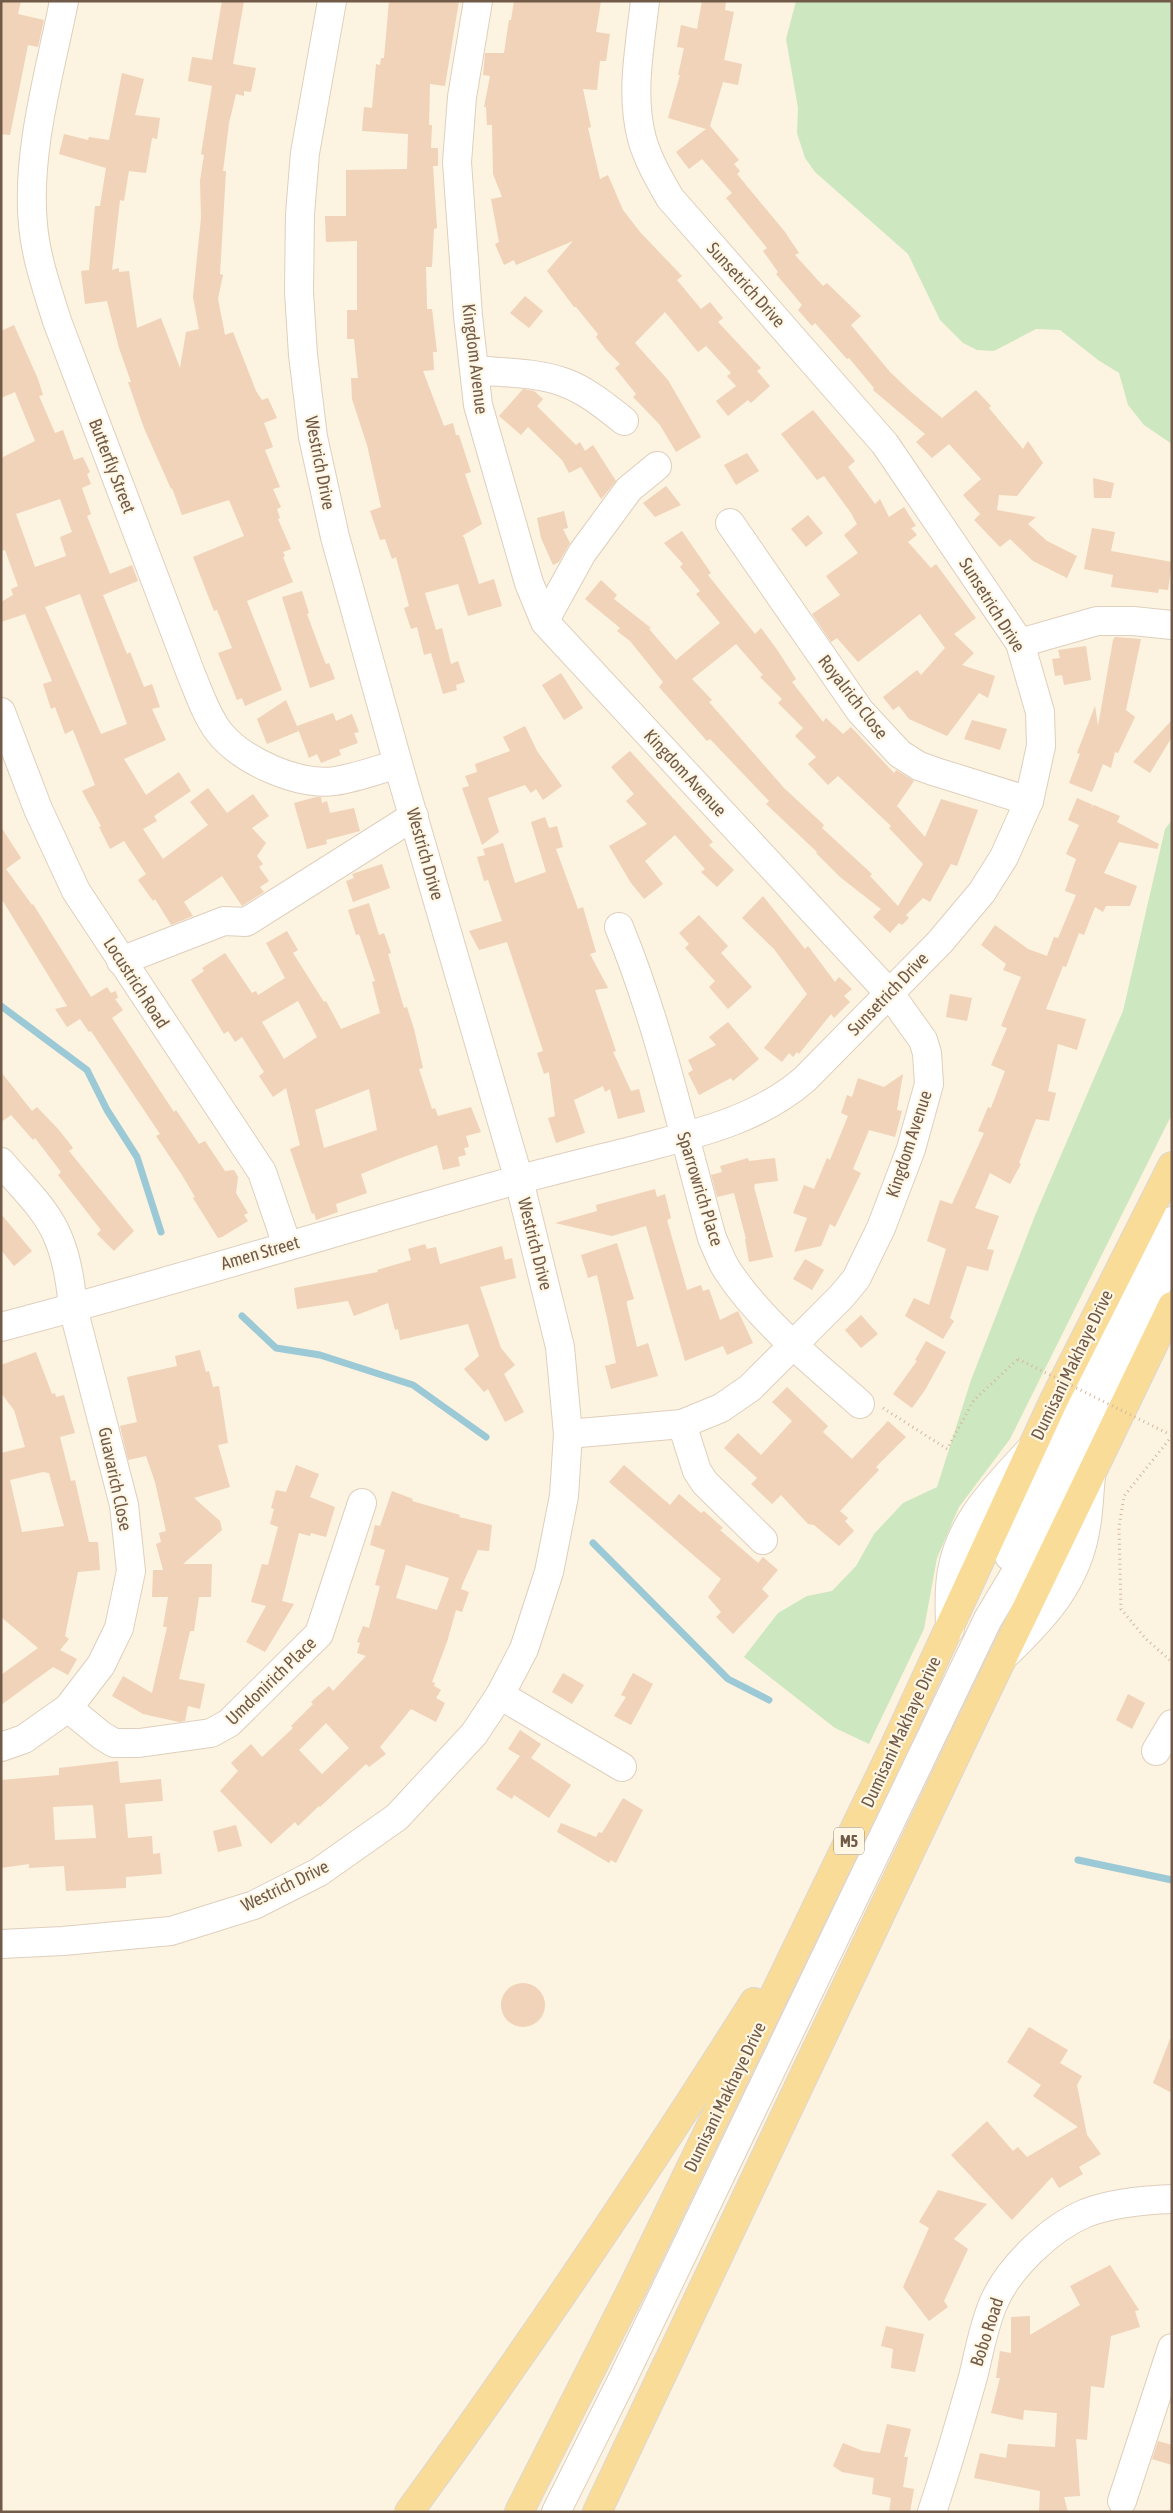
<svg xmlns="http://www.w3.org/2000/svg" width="1173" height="2513" font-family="'Asap Condensed',sans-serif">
	<rect width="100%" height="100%" fill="#fcf3e0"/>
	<g fill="#cde8c0">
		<polygon points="796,1 1172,1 1172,444 1144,425 1128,405 1119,373 1098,360 1060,330 1036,329 994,351 977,350 963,343 940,320 908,254 815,172 805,158 797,133 798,108 786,39"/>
		<polygon points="1172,820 1172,1114 1010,1439 959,1507 937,1558 924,1629 869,1744 835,1728 744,1657 778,1613 807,1596 832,1591 856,1566 874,1534 903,1503 937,1487 971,1380 1036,1213 1123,1011 1165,829"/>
	</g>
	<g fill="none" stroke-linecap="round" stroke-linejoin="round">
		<g stroke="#9cc9d6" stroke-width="7">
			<polyline points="1,1006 87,1070 107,1110 137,1157 161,1232"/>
			<polyline points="242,1316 276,1348 320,1355 413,1385 486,1437"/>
			<polyline points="593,1543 728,1679 769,1700"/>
			<polyline points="1078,1860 1172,1880"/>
		</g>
	</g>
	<g fill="#f0d3b8" fill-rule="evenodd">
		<polygon points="1,1 21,1 18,14 44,20 38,47 28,45 10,135 1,134"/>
		<polygon points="222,1 244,1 233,64 256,68 251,92 244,91 244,96 236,94 229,123 223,171 226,171 220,274 223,275 218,299 225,335 233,332 256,391 262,400 268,398 277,418 264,423 273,447 265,450 280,487 273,489 281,507 277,509 280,518 278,519 291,549 283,552 285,556 283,557 293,582 247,601 282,690 245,706 242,698 237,700 218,653 232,648 217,610 214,611 193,557 244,536 229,500 182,515 172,488 171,489 144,428 128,382 131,382 119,348 107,301 85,304 81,271 89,270 95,206 100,206 106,168 59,154 64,134 88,140 89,137 109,140 122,73 144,79 135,115 160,118 157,139 152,138 146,173 129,171 124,201 120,200 112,270 119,268 119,272 129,271 137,328 161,318 180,368 186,332 199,329 193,297 201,218 200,181 204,155 201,154 212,86 188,81 192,57 212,60"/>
		<polygon points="389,1 459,1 445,86 430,84 429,125 432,125 431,148 438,148 438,166 433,166 437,228 434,229 432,267 426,267 427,309 432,309 437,352 433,352 434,370 423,371 444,426 453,423 456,435 459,435 471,472 465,474 482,524 462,536 464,537 479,584 494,579 502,606 468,616 458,584 425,593 436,630 442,628 451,664 458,661 465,682 456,685 457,690 443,694 431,653 424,655 417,627 411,629 404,608 409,606 396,557 392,559 385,539 380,540 370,511 381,507 367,445 352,399 351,378 358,378 354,339 347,339 347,310 357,310 357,241 326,242 325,216 346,216 346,170 407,169 408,134 362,131 364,107 372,108 376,64 380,65 381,58 384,58"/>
		<polygon points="514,1 601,1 596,32 610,34 606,61 600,61 597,90 583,89 591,127 588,128 600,179 608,175 623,210 640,232 682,276 677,280 701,309 710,302 723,318 718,322 761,368 757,371 770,386 751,403 748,400 728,416 716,401 736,386 727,376 731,373 706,346 698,352 665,312 635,343 668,380 701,437 676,452 660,425 633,397 636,394 615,368 620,364 606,350 596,337 598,334 576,307 574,307 547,271 573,241 516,265 514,260 504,265 495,244 499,242 491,199 502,197 493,174 492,125 487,125 486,107 484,107 490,76 483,75 485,53 504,53 509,20 511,20"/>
		<polygon points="702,1 726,1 725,10 734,12 724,60 742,64 738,85 723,82 710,126 739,160 734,164 740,171 737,174 785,232 799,253 795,255 823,286 827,283 861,316 851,325 890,372 911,392 942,418 976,390 991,406 989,408 1023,449 1028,441 1043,463 1017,496 999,495 997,510 1036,517 1028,524 1047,541 1077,556 1067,578 1033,561 1010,539 1000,547 974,520 980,514 963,495 981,479 949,444 932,458 916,442 925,434 873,390 874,388 849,358 847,359 815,323 812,326 798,310 802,305 776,274 778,272 763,251 767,248 726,198 732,193 702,159 689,169 676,152 706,129 668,118 680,75 678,75 684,48 677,47 681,25 697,29"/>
		<polygon points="525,296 543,311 529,328 510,313"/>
		<path d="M14 325 38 379 43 395 39 396 55 433 63 430 74 460 83 457 90 472 87 474 91 484 82 488 91 514 87 516 110 574 132 565 138 581 103 595 127 654 130 652 144 687 152 684 160 707 152 709 166 740 124 759 146 795 179 772 191 791 154 816 157 821 143 829 163 859 208 825 190 802 208 788 227 813 253 794 269 816 252 828 266 843 257 856 263 864 259 867 269 881 260 887 264 892 242 906 222 876 184 902 193 916 171 925 155 899 153 901 138 880 146 874 124 841 110 849 99 827 101 826 82 791 95 785 73 730 65 734 55 707 51 709 43 684 52 681 25 614 1 622V602L13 595 11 589 18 586 5 550 1 551V458L35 441 15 392 1 398V331ZM60 499 72 532 60 537 66 556 35 567 16 514ZM80 594 127 724 101 734 45 607Z"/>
		<polygon points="523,389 534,391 543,399 537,406 576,445 580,442 585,451 593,445 616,481 604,496 601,499 581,467 569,473 562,460 528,427 521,435 499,416"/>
		<polygon points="813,410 855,461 848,467 875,504 880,499 889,517 904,507 916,526 911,528 917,535 908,542 931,568 936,564 976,618 954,634 974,653 962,665 995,676 988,698 979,693 947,736 909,719 899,706 893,710 883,697 917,670 921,675 945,648 920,614 858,662 837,638 831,642 812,614 840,595 826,576 858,553 844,535 857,524 851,513 824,476 817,480 781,434"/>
		<polygon points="747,453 759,471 736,485 724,465"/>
		<polygon points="1093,478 1114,483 1111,498 1094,498"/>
		<polygon points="666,486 681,505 655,517 643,503"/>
		<polygon points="564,511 568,528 563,529 570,543 559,562 553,565 541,538 537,518"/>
		<polygon points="808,515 823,533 806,547 791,529"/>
		<polygon points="1092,528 1115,532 1111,551 1172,562 1168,590 1159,589 1158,593 1111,587 1113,575 1084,569"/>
		<path d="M682 531 711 573 708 575 755 634 761 628 778 651 796 679 792 682 823 722 826 718 843 734 851 727 894 773 896 770 914 781 897 806 925 837 941 799 978 810 957 866 951 864 930 902 923 898 906 915 909 918 902 925 899 923 890 933 873 917 881 909 840 877 816 853 817 852 766 804 769 801 710 739 707 741 659 687 663 682 630 641 617 631 620 628 585 599 601 580 617 595 614 599 651 628 649 629 676 660 720 623 696 594 700 591 680 567 683 564 664 543ZM736 644 763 675 760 677 782 699 778 703 803 728 795 736 816 757 808 764 828 785 838 776 891 826 889 828 923 864 898 906 870 876 872 874 822 828 824 825 784 788 709 702 712 700 692 679Z"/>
		<polygon points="302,591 309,613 307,614 321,652 326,664 329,663 335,679 310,688 282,597"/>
		<polygon points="1115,637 1141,639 1126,710 1135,717 1118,753 1115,752 1111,768 1103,764 1092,792 1069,783 1080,754 1077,753 1095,706 1098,726 1113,640"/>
		<polygon points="1086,646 1091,680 1064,685 1062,675 1055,676 1052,659 1060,658 1058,650"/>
		<polygon points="561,673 583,708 564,720 542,685"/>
		<polygon points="286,700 299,731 267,744 257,719"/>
		<polygon points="333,713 336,721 352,714 359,732 354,733 358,743 339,750 341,755 321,763 317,754 309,758 297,726"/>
		<polygon points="972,720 1007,729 1000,750 964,739"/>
		<polygon points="1172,720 1172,737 1150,773 1133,762"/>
		<polygon points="525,726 537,751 562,786 543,800 536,789 531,793 525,785 488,798 499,832 482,845 462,788 469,786 465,776 477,772 475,764 510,751 503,737"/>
		<polygon points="630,751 713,842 709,845 734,870 717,887 701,872 705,869 675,835 645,861 663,884 644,899 631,883 609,846 647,824 626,801 634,794 611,767"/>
		<polygon points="316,797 321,797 322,803 327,801 330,813 354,808 360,831 326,840 327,844 307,849 294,803"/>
		<polygon points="1077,798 1093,805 1091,808 1094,805 1120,816 1117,822 1159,844 1157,849 1119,842 1104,873 1137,886 1130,906 1106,906 1103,912 1095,907 1084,935 1079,933 1066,967 1063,966 1046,1009 1086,1019 1077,1050 1058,1044 1048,1091 1056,1093 1049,1121 1036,1119 1019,1163 1021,1164 1010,1184 990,1173 975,1208 999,1216 987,1249 994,1250 988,1271 967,1266 950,1318 954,1321 943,1339 905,1316 914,1298 929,1305 946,1249 927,1241 940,1200 952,1204 984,1133 978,1131 988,1107 991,1108 1005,1071 991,1065 1007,1028 1001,1026 1021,977 1003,970 1006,964 981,945 995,925 1028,949 1047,956 1054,937 1058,938 1076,895 1065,891 1076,859 1066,854 1079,825 1068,820"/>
		<polygon points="545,817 549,828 557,826 563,847 556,849 578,909 583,907 596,952 590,954 608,988 595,990 616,1051 613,1052 631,1091 639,1089 645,1112 618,1119 610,1089 605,1092 603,1086 574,1100 585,1133 556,1143 548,1118 555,1116 549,1072 544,1074 537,1053 543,1051 507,942 479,950 469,931 502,921 488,880 484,881 477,857 485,855 483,849 503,843 515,883 546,872 531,822"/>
		<polygon points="1,827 21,858 6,869 32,905 33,904 91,997 107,987 111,993 116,991 118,998 115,999 123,1010 112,1018 174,1112 176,1110 199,1144 205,1141 225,1171 234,1170 238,1177 236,1193 248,1213 244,1215 248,1221 222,1237 218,1238 193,1198 195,1197 182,1175 156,1136 160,1134 91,1031 89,1032 80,1019 67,1027 55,1009 67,1006 1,898"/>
		<polygon points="382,864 390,888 353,902 346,881 354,878 352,874"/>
		<polygon points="763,896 805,949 808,946 835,982 839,977 852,989 844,996 850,1002 834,1018 831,1014 799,1054 797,1052 793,1057 789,1053 782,1062 764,1048 807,994 774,949 742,918"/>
		<path d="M369 903 379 935 384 933 391 953 388 954 404 1008 407 1007 414 1029 423 1068 419 1069 432 1109 435 1108 438 1116 471 1107 481 1132 466 1136 469 1147 464 1148 466 1155 458 1157 460 1166 443 1170 437 1145 398 1159 361 1174 367 1193 336 1204 338 1212 316 1220 314 1213 312 1214 290 1149 300 1145 286 1088 273 1097 259 1076 264 1072 242 1037 235 1042 228 1031 224 1034 191 980 204 971 202 968 225 953 252 993 256 991 258 995 285 978 266 943 287 931 298 950 293 953 324 1002 326 1001 341 1029 380 1013 372 982 375 981 359 934 356 935 348 910ZM298 1001 317 1037 284 1059 262 1022ZM369 1089 377 1130 324 1148 315 1110Z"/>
		<polygon points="699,915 728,946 721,953 752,987 728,1009 709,987 715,981 685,948 689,944 679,933"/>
		<polygon points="950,994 972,998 967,1021 946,1017"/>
		<polygon points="728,1022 759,1059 733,1081 731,1078 699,1095 688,1073 693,1070 688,1060 716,1045 709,1037"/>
		<polygon points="1,1072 32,1111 37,1107 59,1130 73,1148 69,1151 134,1231 114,1251 97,1234 101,1230 58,1175 61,1172 35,1138 33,1140 11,1115 1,1122"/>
		<polygon points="903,1074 897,1110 902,1111 895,1137 869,1130 853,1169 861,1173 835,1227 830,1224 821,1246 794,1252 807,1218 793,1213 804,1185 814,1189 827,1158 830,1160 848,1116 841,1113 847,1095 852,1097 858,1078 884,1087"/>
		<polygon points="748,1158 749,1161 775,1158 778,1181 755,1184 754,1187 773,1257 749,1262 745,1239 746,1239 734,1193 717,1197 711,1175 722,1172 720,1166"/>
		<polygon points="655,1189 657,1197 665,1194 671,1218 667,1220 687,1290 701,1285 703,1291 709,1289 720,1320 738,1311 753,1343 727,1355 723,1346 685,1361 646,1226 612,1236 555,1223 597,1211 596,1205"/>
		<polygon points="1,1214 32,1251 14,1266 1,1250"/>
		<polygon points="617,1243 634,1299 627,1301 627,1305 637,1347 648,1343 658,1376 611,1389 605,1366 616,1363 607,1318 597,1275 588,1278 581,1255"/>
		<polygon points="425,1244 427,1249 436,1247 440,1264 502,1246 505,1260 512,1258 516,1278 480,1287 501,1348 515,1365 504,1374 524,1412 505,1422 488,1389 484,1392 464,1369 479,1356 468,1324 400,1340 398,1329 395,1330 388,1303 354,1316 348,1301 297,1309 294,1288 378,1272 377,1270 411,1260 408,1249"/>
		<polygon points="805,1259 824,1270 812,1290 793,1279"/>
		<polygon points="861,1315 878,1334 861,1348 845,1330"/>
		<polygon points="926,1341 946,1352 925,1390 912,1408 893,1394 917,1361 915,1360"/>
		<polygon points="200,1350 206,1372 209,1371 213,1387 219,1386 228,1443 218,1445 230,1487 194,1498 220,1521 222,1530 183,1564 212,1564 211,1597 199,1597 194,1631 190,1631 179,1679 205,1684 200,1709 188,1706 185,1721 179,1722 143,1714 112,1696 123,1676 152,1693 167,1627 163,1627 168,1597 152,1597 153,1570 163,1570 156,1544 161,1542 159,1533 166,1531 155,1482 146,1456 128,1460 120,1426 137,1422 127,1377 177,1366 175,1356"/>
		<path d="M36 1352 52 1394 55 1393 56 1397 64 1395 75 1433 60 1437 71 1481 75 1480 89 1542H98L100 1570 78 1572 65 1636 69 1639 60 1650 77 1659 68 1675 53 1667 1 1705V1675L38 1648 1 1617V1453L25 1447 14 1410 1 1393V1365ZM43 1472 49 1473 64 1526 22 1532 10 1480Z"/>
		<polygon points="787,1387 828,1426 823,1432 852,1459 888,1421 906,1437 876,1467 879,1470 840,1511 848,1518 845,1521 854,1531 839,1546 814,1525 808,1524 781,1495 772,1504 751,1484 757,1478 724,1448 738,1433 761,1455 792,1421 772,1402"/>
		<polygon points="296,1465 319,1474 310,1497 335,1507 326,1537 311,1533 310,1536 299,1533 282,1601 294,1604 265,1652 246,1642 266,1606 251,1602 262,1564 268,1565 278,1527 270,1524 274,1509 271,1508 276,1490 286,1492"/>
		<polygon points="624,1465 670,1505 679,1494 701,1513 704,1511 723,1528 720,1530 758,1563 763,1557 778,1570 762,1589 769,1596 733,1634 716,1617 721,1612 708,1597 721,1579 609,1482"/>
		<path d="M392 1491 413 1499 412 1501 460 1515 459 1517 492 1525 489 1551 478 1550 463 1583 461 1589 469 1592 462 1612 456 1610 447 1642 432 1682 435 1683 434 1686 441 1690 436 1698 445 1703 436 1722 411 1709 380 1747 386 1754 369 1767 366 1764 320 1807 319 1806 298 1826 295 1822 271 1844 220 1791 238 1771 231 1763 251 1744 262 1757 293 1728 291 1726 313 1704 311 1702 329 1686 333 1691 366 1656 357 1653 360 1643 357 1642 363 1626 369 1628 380 1586 375 1585 385 1550 370 1545 375 1525 380 1526ZM406 1565 449 1578 437 1610 396 1598ZM326 1723 349 1748 322 1774 299 1750Z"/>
		<polygon points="563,1673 584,1685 572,1704 552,1692"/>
		<polygon points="633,1673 653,1684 631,1725 614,1716 626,1697 621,1695"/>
		<polygon points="1128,1694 1145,1703 1132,1729 1116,1720"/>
		<polygon points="520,1730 541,1744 531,1758 571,1785 549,1818 514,1795 512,1799 496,1789 520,1756 508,1749"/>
		<path d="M118 1761 120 1783 161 1779 163 1801 125 1804 128 1838 152 1836 153 1854 160 1853 162 1874 126 1877V1888L66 1891 64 1866 29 1868V1864L1 1868V1780L59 1775V1768ZM93 1805 96 1838 55 1840 53 1807Z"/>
		<polygon points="623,1798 643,1810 616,1863 611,1860 609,1863 557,1832 561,1823 596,1837 599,1832 602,1833"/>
		<polygon points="236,1825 242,1846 218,1852 213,1831"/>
		<circle cx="523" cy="2005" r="22"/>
		<polygon points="1029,2027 1068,2050 1060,2063 1082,2076 1077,2085 1087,2135 1101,2154 1079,2167 1083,2174 1059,2188 1052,2177 1012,2220 951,2155 987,2121 1013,2151 1018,2147 1027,2157 1078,2127 1033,2096 1041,2085 1007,2062"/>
		<polygon points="1170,2039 1172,2039 1172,2093 1153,2083"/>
		<polygon points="938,2190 987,2204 954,2239 968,2249 944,2301 948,2307 929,2321 903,2287 929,2228 919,2222"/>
		<polygon points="1110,2265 1139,2310 1135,2311 1140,2327 1111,2336 1104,2388 1091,2386 1087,2440 1076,2439 1080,2496 1064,2497 1068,2512 1039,2512 1040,2491 974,2478 980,2453 1006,2458 1008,2444 1055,2447 1057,2413 1024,2410 1023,2420 991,2413 1000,2378 996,2378 1000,2351 1011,2353 1011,2317 1030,2316 1030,2335 1080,2305 1070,2286"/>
		<polygon points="886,2326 924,2334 915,2372 891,2368 893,2349 881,2346"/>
		<polygon points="887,2424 911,2429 904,2457 908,2457 903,2487 914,2489 910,2512 889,2512 891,2498 872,2494 874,2478 842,2472 833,2466 843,2443 863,2451 880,2453"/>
		<polygon points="1158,2441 1172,2445 1172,2465 1152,2459"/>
	</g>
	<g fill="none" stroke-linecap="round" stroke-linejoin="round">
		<defs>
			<g id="minor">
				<path d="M64 1C50 72 26 152 33 225 36 258 47 289 57 321L191 674C199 693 206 715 219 732 242 761 298 786 335 781 356 778 377 770 398 764"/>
				<polyline points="478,1 462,97 457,162 468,316 478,405 529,583 545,622 890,994 923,1040 927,1053 929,1084 911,1149 881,1228 856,1279 841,1297 750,1388 721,1408 682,1424 568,1434"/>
				<path d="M475 370C503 373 535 372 563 382 586 390 605 406 624 421"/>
				<polyline points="730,523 860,711 900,754 919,766 936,772 1029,801"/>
				<polyline points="545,620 582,553 629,489 657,466"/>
				<polyline points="1020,643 1097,621 1133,621 1172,625"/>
				<polyline points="1,712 38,809 76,891 262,1172 287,1245"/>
				<path d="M619 927C660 1027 683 1134 712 1238 717 1249 721 1261 727 1270 761 1322 814 1363 860 1404"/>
				<polyline points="121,961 224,921 246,922 414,816"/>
				<path d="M1 1162C21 1186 48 1210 59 1240 68 1262 71 1285 73 1308L124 1505 131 1571 119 1628 101 1665 68 1708 24 1739 1 1747"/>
				<path d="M1 1327C168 1283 333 1232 499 1185 545 1172 592 1161 639 1149 698 1133 758 1120 805 1079L940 942 982 892 1004 857 1029 801 1041 746 1040 712 1020 643 885 444 670 198C659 179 648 160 642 139 630 94 640 46 645 1"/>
				<polyline points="682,1424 697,1471 705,1483 763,1540"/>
				<polyline points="1009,1556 1015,1537 1152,1253 1172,1221"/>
				<path d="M950 1629C950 1610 948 1590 952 1571 960 1522 996 1487 1028 1452"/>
				<path d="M1004 1656C1043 1619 1078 1582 1086 1526 1089 1510 1089 1493 1091 1477"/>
				<polyline points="500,1695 622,1767"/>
				<polyline points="68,1708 101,1735 114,1743 139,1743 211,1733 229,1723 319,1634 362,1503"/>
				<polyline points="1156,1751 1172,1724"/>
				<polyline points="1,1944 63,1941 171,1931 254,1905 319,1872 397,1817 474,1734 500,1695 524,1649 549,1572 564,1496 568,1434 560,1347 519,1180 398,764 335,537 313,437 303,355 299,292 300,214 305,153 332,1"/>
				<polyline points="1122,2501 1172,2348"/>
				<polyline points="556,2512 623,2378 988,1619 1031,1547 1140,1325 1172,1251"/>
				<path d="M932 2512C947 2467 960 2423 973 2377 979 2353 983 2328 993 2304 1008 2268 1050 2228 1086 2213 1112 2203 1144 2200 1172 2199"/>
			</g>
			<g id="major">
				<path d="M409 2512C530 2346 644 2176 754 2002"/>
				<polyline points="519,2512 633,2287 895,1745 1054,1400 1172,1166"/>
				<polyline points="597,2512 965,1736 1172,1306"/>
			</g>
		</defs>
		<use href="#minor" stroke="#dfcfbd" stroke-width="30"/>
		<use href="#major" stroke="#ddd7d3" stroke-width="30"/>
		<g stroke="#d5b69c" stroke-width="3" stroke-dasharray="1 4" stroke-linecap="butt">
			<polyline points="883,1408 947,1449 974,1400 1018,1359"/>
			<polyline points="1172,1436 1124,1496 1119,1527 1121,1609 1146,1639 1172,1662"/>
		</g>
		<use href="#minor" stroke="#fff" stroke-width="28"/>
		<use href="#major" stroke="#fadc99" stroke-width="28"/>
		<polyline stroke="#d5b69c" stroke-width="3" stroke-dasharray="1 4" stroke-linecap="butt" points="1018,1359 1167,1433"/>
	</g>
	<g text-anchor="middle" stroke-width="4.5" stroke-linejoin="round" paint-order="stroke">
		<rect fill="#fff7e6" stroke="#9c8977" stroke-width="1" x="834" y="1827.5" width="30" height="27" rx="4"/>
		<g font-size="16" font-weight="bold" fill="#725a48">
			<text x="849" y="1847">M5</text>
		</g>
		<g font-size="18" fill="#725a48" stroke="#fff7e6">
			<text transform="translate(746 285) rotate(48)" y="6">Sunsetrich Drive</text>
			<text transform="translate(475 359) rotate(83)" y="6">Kingdom Avenue</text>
			<text transform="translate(320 463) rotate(79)" y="6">Westrich Drive</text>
			<text transform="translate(112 466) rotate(69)" y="6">Butterfly Street</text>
			<text transform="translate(992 605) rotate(58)" y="6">Sunsetrich Drive</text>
			<text transform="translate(853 697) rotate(52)" y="6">Royalrich Close</text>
			<text transform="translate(685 773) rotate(47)" y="6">Kingdom Avenue</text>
			<text transform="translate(425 854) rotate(74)" y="6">Westrich Drive</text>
			<text transform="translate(136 983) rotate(57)" y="6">Locustrich Road</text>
			<text transform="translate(888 994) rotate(-46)" y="6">Sunsetrich Drive</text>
			<text transform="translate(909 1144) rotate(-72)" y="6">Kingdom Avenue</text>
			<text transform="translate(700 1189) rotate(73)" y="6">Sparrowrich Place</text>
			<text transform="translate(535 1244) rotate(76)" y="6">Westrich Drive</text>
			<text transform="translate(260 1253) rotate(-16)" y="6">Amen Street</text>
			<text transform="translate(1072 1365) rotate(-64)" y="6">Dumisani Makhaye Drive</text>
			<text transform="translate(115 1479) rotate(78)" y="6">Guavarich Close</text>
			<text transform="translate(271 1681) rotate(-44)" y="6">Umdonirich Place</text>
			<text transform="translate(901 1732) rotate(-65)" y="6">Dumisani Makhaye Drive</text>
			<text transform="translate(285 1886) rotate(-26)" y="6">Westrich Drive</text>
			<text transform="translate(725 2097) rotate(-64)" y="6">Dumisani Makhaye Drive</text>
			<text transform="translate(987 2332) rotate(-72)" y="6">Bobo Road</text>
		</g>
	</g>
	<rect width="1173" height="2513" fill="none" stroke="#725a48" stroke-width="5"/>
</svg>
